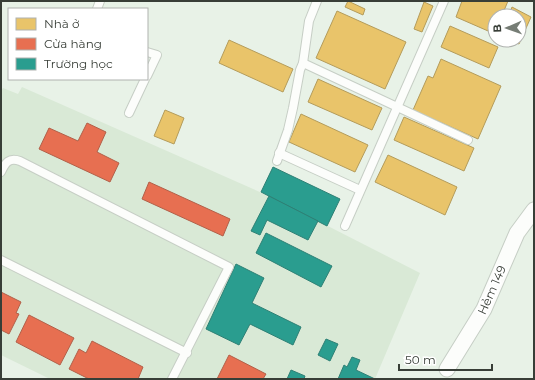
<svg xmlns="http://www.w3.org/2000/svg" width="535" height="380" font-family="Montserrat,sans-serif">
	<rect width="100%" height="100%" fill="#e8f2e7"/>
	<polygon fill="#d9e9d6" points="22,87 269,196 420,273 375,379 50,379 1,355 1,91 3,88 18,94"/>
	<g fill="#e9c46a" stroke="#b49c5b">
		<polygon points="348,1 365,9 363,15 345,7"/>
		<polygon points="462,1 508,1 503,13 509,15 512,7 531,17 519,44 510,40 519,40 519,16 495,16 495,34 456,17"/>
		<polygon points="424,2 433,6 422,32 414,29"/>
		<polygon points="337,11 406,42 385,89 316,58"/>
		<polygon points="450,26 498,47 489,68 441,47"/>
		<polygon points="229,40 293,69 283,92 219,63"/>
		<polygon points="441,59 501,86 478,139 413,110 428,76 433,78"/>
		<polygon points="318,79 382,108 372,130 308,102"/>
		<polygon points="165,110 184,118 174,144 154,136"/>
		<polygon points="301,114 368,145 355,172 289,142"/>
		<polygon points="404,117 474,148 464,171 394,140"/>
		<polygon points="388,155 457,187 445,215 375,182"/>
	</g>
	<g fill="#e76f51" stroke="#b26049">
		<polygon points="87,123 106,132 97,152 119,163 110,182 39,149 49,128 78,141"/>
		<polygon points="149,182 230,219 223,236 142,199"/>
		<polygon points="1,292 21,302 16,313 19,314 9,334 1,330"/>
		<polygon points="29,315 74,338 60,365 16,342"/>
		<polygon points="92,341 143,367 138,379 89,379 69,369 79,349 86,353"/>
		<polygon points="229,355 266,374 263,379 217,379"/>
	</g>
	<g fill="#2a9d8f" stroke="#2e8075">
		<polygon points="273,167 340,199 327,226 261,192"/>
		<polygon points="269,196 318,221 308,240 267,220 260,235 251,231"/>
		<polygon points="266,233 332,266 321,287 256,253"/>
		<polygon points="236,264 264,278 252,303 301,327 293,345 250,324 239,345 206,329"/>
		<polygon points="326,339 338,344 330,361 318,355"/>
		<polygon points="352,357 360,360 356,370 375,379 338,379 344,365 347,367"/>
		<polygon points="291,370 305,376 304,379 287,379"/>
	</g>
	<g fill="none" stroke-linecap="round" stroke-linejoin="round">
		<defs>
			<g id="lane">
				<polyline points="97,9 100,1"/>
				<polyline points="147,52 157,55 147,76"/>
				<polyline points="303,63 468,140"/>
				<polyline points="129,113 145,79"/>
				<polyline points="279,153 360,190"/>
				<polyline points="277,161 288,130 293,108 300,70 303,63 309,21 317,1"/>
				<path d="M1 172C5 163 9 157 20 161L229 267 172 379"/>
				<polyline points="345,226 444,1"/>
				<polyline points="1,260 187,353"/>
			</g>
			<polyline id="street" points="447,369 484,309 517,233 534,210"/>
		</defs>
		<use href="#lane" stroke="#c6cec5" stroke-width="10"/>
		<use href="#street" stroke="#c6cec5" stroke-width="17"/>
		<use href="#lane" stroke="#fcfdfb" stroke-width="8"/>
		<use href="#street" stroke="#fcfdfb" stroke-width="15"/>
	</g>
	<g text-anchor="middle" stroke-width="4" stroke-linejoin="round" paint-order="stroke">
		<g font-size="12" fill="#383e37" stroke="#fff">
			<text transform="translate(492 290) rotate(-66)" y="4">Hẻm 149</text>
		</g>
	</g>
	<rect width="535" height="380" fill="none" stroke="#383e37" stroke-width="4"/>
	<rect x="8" y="8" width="140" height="72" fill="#ffffff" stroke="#afb2af"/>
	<rect x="16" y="18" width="20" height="12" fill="#e9c46a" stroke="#afb2af"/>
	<text x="44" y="28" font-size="12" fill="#383e37">Nhà ở</text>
	<rect x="16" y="38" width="20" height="12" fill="#e76f51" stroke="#afb2af"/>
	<text x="44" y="48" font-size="12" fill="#383e37">Cửa hàng</text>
	<rect x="16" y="58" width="20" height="12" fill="#2a9d8f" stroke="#afb2af"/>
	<text x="44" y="68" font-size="12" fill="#383e37">Trường học</text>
	<g transform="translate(507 28) rotate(268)"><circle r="19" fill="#ffffff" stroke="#afb2af"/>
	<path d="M0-3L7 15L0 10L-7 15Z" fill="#767d75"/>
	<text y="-6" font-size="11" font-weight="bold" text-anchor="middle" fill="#383e37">B</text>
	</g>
	<path d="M399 364v6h93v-6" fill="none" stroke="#383e37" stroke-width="2"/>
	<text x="405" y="364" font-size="12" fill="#383e37" stroke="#ffffff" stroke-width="3" paint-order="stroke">50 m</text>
</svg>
